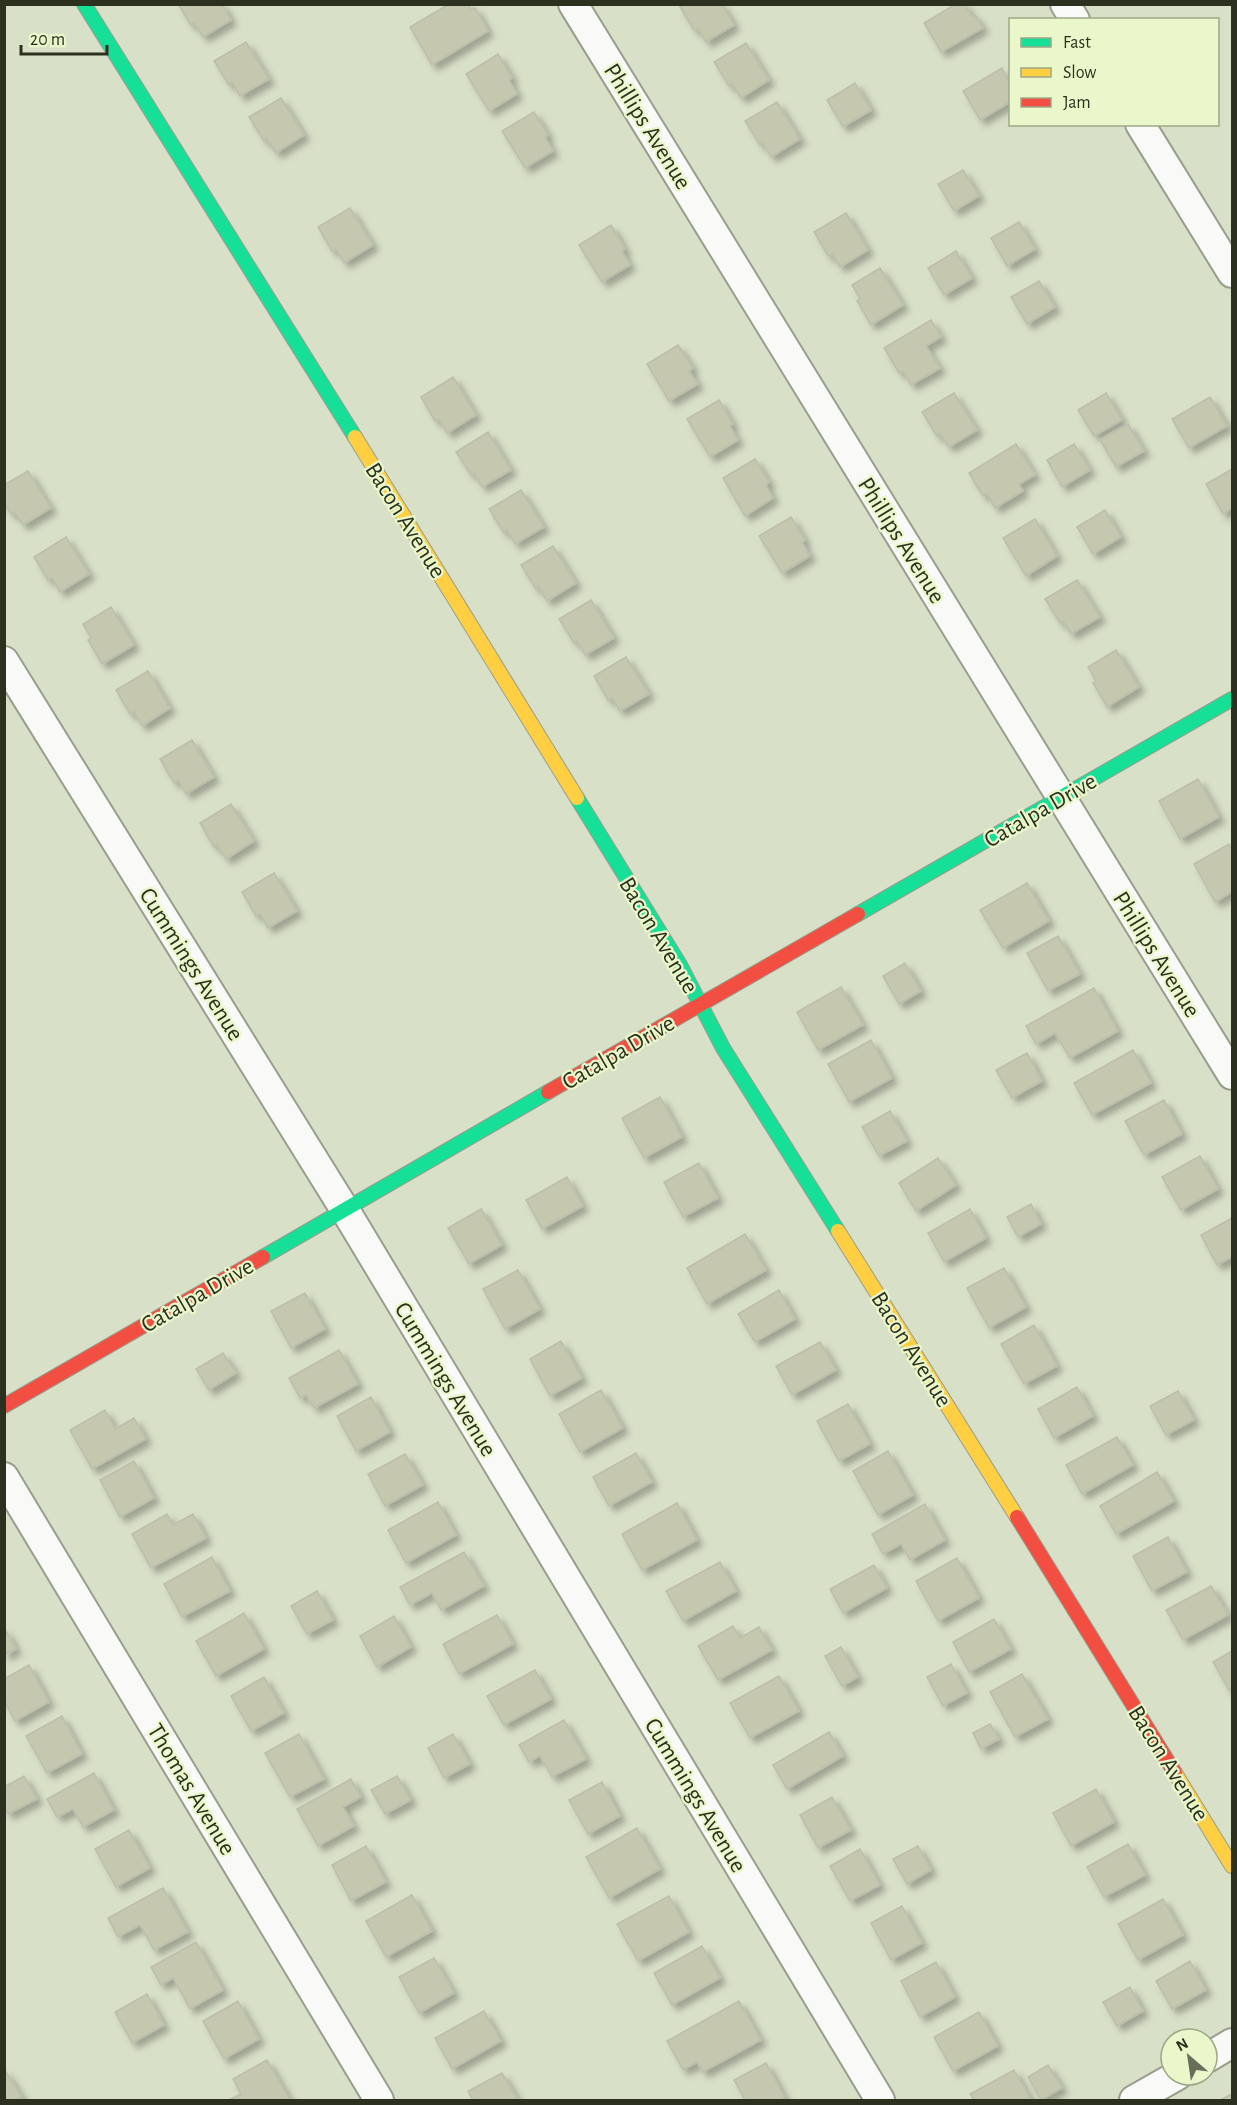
<svg xmlns="http://www.w3.org/2000/svg" width="1237" height="2105" font-family="'Alegreya Sans',sans-serif">
	<defs>
		<filter id="shadow"><feDropShadow dx="5.5" dy="5.5" stdDeviation="3" flood-color="#0004"/></filter>
	</defs>
	<rect width="100%" height="100%" fill="#d9e0c8"/>
	<g fill="#c6c7af" stroke="#bcbeab" stroke-width="1.5" filter="url(#shadow)">
		<polygon points="178,4 222,4 231,20 203,37 194,23 191,25"/>
		<polygon points="449,4 468,4 471,10 475,8 488,31 432,65 410,27"/>
		<polygon points="683,4 722,4 734,25 706,42 698,29 694,30 680,7"/>
		<polygon points="956,4 965,4 972,17 975,15 983,28 941,52 924,23"/>
		<polygon points="246,42 269,79 240,96 232,82 229,85 214,61"/>
		<polygon points="746,43 769,80 741,98 732,84 729,86 714,62"/>
		<polygon points="498,54 512,78 509,80 517,94 489,111 466,74"/>
		<polygon points="1002,68 1010,84 1010,102 980,120 963,91"/>
		<polygon points="855,83 871,110 843,127 827,100"/>
		<polygon points="281,98 304,135 276,153 267,139 264,141 249,117"/>
		<polygon points="777,102 800,139 771,157 763,143 760,145 745,121"/>
		<polygon points="534,112 548,135 545,137 553,151 525,168 502,131"/>
		<polygon points="963,170 979,196 954,211 938,184"/>
		<polygon points="350,208 373,245 344,263 336,249 332,251 318,227"/>
		<polygon points="846,213 868,250 840,267 832,254 828,256 814,232"/>
		<polygon points="1019,222 1035,249 1007,266 991,238"/>
		<polygon points="611,225 625,249 622,251 630,265 602,282 579,245"/>
		<polygon points="956,251 972,278 944,295 928,268"/>
		<polygon points="880,268 903,305 871,325 857,301 860,299 852,285"/>
		<polygon points="1039,281 1055,307 1027,324 1011,297"/>
		<polygon points="931,320 941,337 926,346 940,368 911,385 903,371 899,373 884,348"/>
		<polygon points="678,345 693,368 689,371 698,384 669,401 647,364"/>
		<polygon points="453,377 476,415 447,433 439,419 435,421 421,397"/>
		<polygon points="954,393 977,430 949,447 940,434 937,436 922,412"/>
		<polygon points="1106,393 1122,420 1094,436 1078,410"/>
		<polygon points="1210,397 1227,426 1189,448 1172,419"/>
		<polygon points="719,400 733,424 730,426 738,440 710,457 687,419"/>
		<polygon points="1128,424 1144,451 1116,467 1100,440"/>
		<polygon points="488,432 511,470 482,487 474,473 471,475 456,452"/>
		<polygon points="1016,444 1035,475 1019,484 1023,491 995,508 987,494 983,496 969,473"/>
		<polygon points="1074,444 1090,470 1062,487 1047,460"/>
		<polygon points="755,459 769,482 766,485 773,498 745,516 723,478"/>
		<polygon points="1232,469 1232,508 1223,514 1206,484"/>
		<polygon points="28,471 51,508 23,525 14,512 11,514 4,503 4,485"/>
		<polygon points="521,490 544,527 515,544 507,530 504,533 489,509"/>
		<polygon points="1105,510 1121,537 1093,554 1077,527"/>
		<polygon points="791,517 805,540 802,542 810,556 782,573 759,536"/>
		<polygon points="1035,519 1057,556 1026,576 1003,538"/>
		<polygon points="66,537 89,574 60,592 52,578 48,580 34,557"/>
		<polygon points="553,546 576,583 547,601 539,587 536,589 521,565"/>
		<polygon points="1077,580 1100,617 1071,634 1063,621 1060,623 1045,599"/>
		<polygon points="591,600 614,638 585,655 577,641 574,643 559,619"/>
		<polygon points="111,607 134,645 102,664 88,640 91,638 83,624"/>
		<polygon points="1116,650 1139,687 1107,707 1093,683 1096,681 1088,667"/>
		<polygon points="626,657 649,694 620,711 612,698 608,700 594,676"/>
		<polygon points="148,671 170,708 142,726 134,712 130,714 116,690"/>
		<polygon points="192,740 214,777 186,794 178,780 174,783 160,759"/>
		<polygon points="1198,779 1219,817 1180,839 1159,801"/>
		<polygon points="231,804 254,841 226,859 217,845 214,847 200,823"/>
		<polygon points="1229,844 1232,850 1232,892 1215,902 1194,864"/>
		<polygon points="274,873 297,911 268,928 260,914 256,916 242,892"/>
		<polygon points="1027,883 1049,921 1003,948 980,910"/>
		<polygon points="1058,936 1080,974 1048,991 1027,953"/>
		<polygon points="905,963 921,991 899,1004 883,976"/>
		<polygon points="841,987 863,1025 818,1050 797,1012"/>
		<polygon points="1094,988 1118,1031 1070,1058 1055,1033 1036,1044 1026,1026"/>
		<polygon points="871,1040 892,1078 849,1102 828,1064"/>
		<polygon points="1133,1050 1151,1083 1092,1115 1074,1083"/>
		<polygon points="1027,1053 1042,1081 1012,1098 996,1070"/>
		<polygon points="660,1097 682,1137 644,1158 622,1118"/>
		<polygon points="1164,1100 1182,1134 1144,1155 1125,1121"/>
		<polygon points="890,1111 907,1141 879,1156 862,1127"/>
		<polygon points="1200,1156 1218,1189 1181,1210 1162,1177"/>
		<polygon points="938,1158 956,1185 916,1211 899,1183"/>
		<polygon points="699,1163 718,1198 683,1217 664,1182"/>
		<polygon points="567,1177 583,1206 542,1229 526,1200"/>
		<polygon points="1031,1204 1041,1224 1018,1237 1007,1217"/>
		<polygon points="481,1209 502,1245 469,1264 448,1228"/>
		<polygon points="970,1209 986,1238 944,1262 928,1233"/>
		<polygon points="1232,1218 1232,1257 1217,1265 1201,1235"/>
		<polygon points="745,1234 766,1270 707,1304 687,1268"/>
		<polygon points="1004,1268 1026,1307 989,1328 967,1288"/>
		<polygon points="518,1270 540,1309 505,1329 483,1289"/>
		<polygon points="779,1290 795,1319 755,1342 738,1314"/>
		<polygon points="305,1293 325,1329 291,1348 271,1311"/>
		<polygon points="1034,1325 1057,1366 1024,1384 1001,1344"/>
		<polygon points="561,1341 582,1378 550,1396 530,1359"/>
		<polygon points="820,1342 836,1370 792,1395 776,1366"/>
		<polygon points="339,1350 358,1384 314,1408 306,1395 300,1398 289,1378"/>
		<polygon points="223,1353 236,1373 209,1390 196,1369"/>
		<polygon points="1077,1387 1093,1416 1054,1438 1038,1409"/>
		<polygon points="601,1390 623,1428 580,1452 559,1414"/>
		<polygon points="1178,1391 1194,1420 1166,1435 1150,1406"/>
		<polygon points="371,1397 390,1432 356,1451 337,1416"/>
		<polygon points="848,1404 870,1444 839,1461 817,1421"/>
		<polygon points="105,1410 115,1429 134,1418 146,1439 92,1469 70,1430"/>
		<polygon points="1117,1437 1133,1465 1082,1494 1066,1465"/>
		<polygon points="888,1451 913,1495 878,1515 853,1471"/>
		<polygon points="636,1453 652,1482 609,1506 593,1477"/>
		<polygon points="405,1454 423,1485 385,1506 368,1474"/>
		<polygon points="134,1461 154,1498 120,1517 100,1480"/>
		<polygon points="1157,1472 1174,1501 1116,1534 1100,1506"/>
		<polygon points="438,1502 456,1535 406,1563 388,1530"/>
		<polygon points="677,1503 697,1540 642,1570 622,1534"/>
		<polygon points="925,1504 945,1540 910,1560 901,1544 883,1554 872,1534"/>
		<polygon points="167,1514 173,1525 193,1514 206,1538 151,1568 132,1534"/>
		<polygon points="1168,1537 1187,1572 1152,1591 1133,1556"/>
		<polygon points="464,1552 484,1586 441,1610 432,1593 410,1605 400,1587"/>
		<polygon points="212,1557 230,1591 182,1617 164,1584"/>
		<polygon points="957,1558 979,1598 938,1621 916,1581"/>
		<polygon points="720,1562 736,1591 683,1621 666,1591"/>
		<polygon points="874,1565 887,1588 843,1613 830,1589"/>
		<polygon points="1211,1586 1228,1615 1183,1640 1166,1610"/>
		<polygon points="317,1591 333,1620 307,1634 291,1606"/>
		<polygon points="244,1613 264,1649 216,1676 196,1641"/>
		<polygon points="497,1615 513,1644 459,1674 443,1644"/>
		<polygon points="394,1616 411,1647 377,1667 360,1636"/>
		<polygon points="994,1619 1011,1649 969,1672 953,1642"/>
		<polygon points="733,1626 740,1638 759,1627 772,1650 718,1680 698,1646"/>
		<polygon points="4,1627 16,1649 4,1655"/>
		<polygon points="841,1647 858,1677 842,1686 825,1656"/>
		<polygon points="1232,1651 1232,1688 1229,1690 1213,1662"/>
		<polygon points="951,1664 967,1693 943,1706 927,1677"/>
		<polygon points="29,1665 49,1702 15,1721 4,1701 4,1679"/>
		<polygon points="535,1670 551,1699 504,1725 487,1696"/>
		<polygon points="1022,1674 1048,1719 1015,1737 990,1692"/>
		<polygon points="779,1676 799,1711 750,1738 730,1703"/>
		<polygon points="264,1677 284,1713 251,1731 231,1696"/>
		<polygon points="62,1716 82,1754 47,1773 26,1736"/>
		<polygon points="564,1720 586,1759 552,1777 540,1756 529,1762 519,1745"/>
		<polygon points="990,1724 999,1739 981,1749 973,1733"/>
		<polygon points="829,1732 843,1756 787,1789 773,1765"/>
		<polygon points="299,1734 324,1779 290,1797 265,1753"/>
		<polygon points="453,1734 470,1764 444,1778 428,1748"/>
		<polygon points="94,1773 114,1810 83,1827 73,1809 57,1817 47,1799"/>
		<polygon points="24,1776 37,1799 8,1814 4,1807 4,1787"/>
		<polygon points="397,1776 411,1800 385,1814 371,1790"/>
		<polygon points="351,1779 361,1797 343,1807 354,1826 318,1846 297,1809"/>
		<polygon points="602,1782 620,1816 588,1834 569,1800"/>
		<polygon points="1096,1789 1114,1822 1071,1846 1053,1813"/>
		<polygon points="832,1797 851,1830 818,1848 800,1815"/>
		<polygon points="637,1828 660,1869 609,1898 586,1857"/>
		<polygon points="129,1830 150,1868 116,1887 95,1849"/>
		<polygon points="1128,1844 1145,1875 1104,1897 1087,1867"/>
		<polygon points="366,1846 386,1882 351,1901 332,1865"/>
		<polygon points="918,1846 931,1870 907,1884 893,1859"/>
		<polygon points="860,1849 880,1885 850,1901 830,1866"/>
		<polygon points="163,1888 188,1932 154,1950 140,1925 118,1937 108,1918"/>
		<polygon points="412,1895 432,1931 386,1957 366,1921"/>
		<polygon points="669,1896 689,1932 638,1961 617,1924"/>
		<polygon points="1163,1899 1183,1935 1138,1960 1118,1924"/>
		<polygon points="902,1906 922,1943 891,1960 871,1923"/>
		<polygon points="196,1942 223,1990 190,2009 173,1978 161,1985 151,1967"/>
		<polygon points="702,1946 720,1978 672,2005 654,1973"/>
		<polygon points="434,1958 454,1993 419,2013 399,1977"/>
		<polygon points="1190,1961 1206,1990 1172,2009 1156,1981"/>
		<polygon points="936,1962 955,1997 920,2017 901,1981"/>
		<polygon points="1130,1987 1143,2011 1117,2026 1103,2002"/>
		<polygon points="147,1994 164,2025 132,2043 115,2012"/>
		<polygon points="238,2001 259,2039 224,2059 203,2021"/>
		<polygon points="739,2001 761,2040 703,2072 697,2062 683,2070 667,2041"/>
		<polygon points="484,2011 501,2041 452,2069 435,2038"/>
		<polygon points="979,2012 998,2046 953,2071 934,2037"/>
		<polygon points="267,2060 290,2100 229,2100 241,2094 233,2079"/>
		<polygon points="766,2063 785,2098 781,2100 745,2100 734,2080"/>
		<polygon points="1048,2065 1062,2088 1041,2100 1028,2077"/>
		<polygon points="4,2069 22,2097 16,2100 4,2100"/>
		<polygon points="1014,2070 1031,2100 974,2100 970,2094"/>
		<polygon points="502,2073 518,2100 473,2100 468,2091"/>
		<polygon points="1232,2094 1232,2100 1220,2100"/>
	</g>
	<g fill="none" stroke-linecap="round" stroke-linejoin="round">
		<defs>
			<g id="street">
				<polyline points="573,4 1232,1075"/>
				<polyline points="1065,4 1075,20"/>
				<polyline points="1140,124 1232,273"/>
				<polyline points="4,661 345,1210 880,2100"/>
				<polyline points="4,1477 379,2100"/>
				<polyline points="1207,2058 1232,2043"/>
				<polyline points="1134,2100 1178,2075"/>
			</g>
			<g id="fast">
				<polyline points="84,4 355,437"/>
				<polyline points="577,798 680,965 723,1048 838,1231"/>
				<polyline points="858,914 1232,699"/>
				<polyline points="263,1257 548,1092"/>
			</g>
			<g id="slow">
				<polyline points="355,437 577,798"/>
				<polyline points="838,1231 1017,1517"/>
				<polyline points="1175,1773 1232,1866"/>
			</g>
			<g id="jam">
				<polyline points="548,1092 858,914"/>
				<polyline points="4,1406 263,1257"/>
				<polyline points="1017,1517 1175,1773"/>
			</g>
		</defs>
		<use href="#street" stroke="#999e8c" stroke-width="32"/>
		<use href="#fast" stroke="#999e8c" stroke-width="16"/>
		<use href="#slow" stroke="#999e8c" stroke-width="16"/>
		<use href="#jam" stroke="#999e8c" stroke-width="16"/>
		<use href="#street" stroke="#f9faf7" stroke-width="28"/>
		<use href="#fast" stroke="#16e098" stroke-width="14"/>
		<use href="#slow" stroke="#ffcf43" stroke-width="14"/>
		<use href="#jam" stroke="#f24e42" stroke-width="14"/>
	</g>
	<g text-anchor="middle" stroke-width="4.5" stroke-linejoin="round" paint-order="stroke">
		<g font-size="24" fill="#2c311f" stroke="#eaf7ca">
			<text transform="translate(648 126) rotate(58)" y="8">Phillips Avenue</text>
			<text transform="translate(406 520) rotate(58)" y="8">Bacon Avenue</text>
			<text transform="translate(902 540) rotate(58)" y="8">Phillips Avenue</text>
			<text transform="translate(1040 810) rotate(-30)" y="8">Catalpa Drive</text>
			<text transform="translate(659 935) rotate(59)" y="8">Bacon Avenue</text>
			<text transform="translate(1157 954) rotate(58)" y="8">Phillips Avenue</text>
			<text transform="translate(192 964) rotate(58)" y="8">Cummings Avenue</text>
			<text transform="translate(618 1052) rotate(-30)" y="8">Catalpa Drive</text>
			<text transform="translate(197 1295) rotate(-30)" y="8">Catalpa Drive</text>
			<text transform="translate(912 1349) rotate(58)" y="8">Bacon Avenue</text>
			<text transform="translate(446 1379) rotate(59)" y="8">Cummings Avenue</text>
			<text transform="translate(1169 1763) rotate(58)" y="8">Bacon Avenue</text>
			<text transform="translate(192 1789) rotate(59)" y="8">Thomas Avenue</text>
			<text transform="translate(696 1795) rotate(59)" y="8">Cummings Avenue</text>
		</g>
	</g>
	<rect width="1237" height="2105" fill="none" stroke="#2c311f" stroke-width="12"/>
	<rect x="1009" y="18" width="210" height="108" fill="#eaf7ca" stroke="#9ea886" stroke-width="1.5"/>
	<rect x="1021" y="38" width="30" height="9" fill="#16e098" stroke="#9ea886" stroke-width="1.5"/>
	<text x="1063" y="48" font-size="18" fill="#2c311f">Fast</text>
	<rect x="1021" y="68" width="30" height="9" fill="#ffcf43" stroke="#9ea886" stroke-width="1.5"/>
	<text x="1063" y="78" font-size="18" fill="#2c311f">Slow</text>
	<rect x="1021" y="98" width="30" height="9" fill="#f24e42" stroke="#9ea886" stroke-width="1.5"/>
	<text x="1063" y="108" font-size="18" fill="#2c311f">Jam</text>
	<g transform="translate(1189 2057) rotate(331)"><circle r="28" fill="#eaf7ca" stroke="#9ea886" stroke-width="1.5"/>
	<path d="M0-4.5L10 22L0 15L-10 22Z" fill="#696e5a"/>
	<text y="-9" font-size="16" font-weight="bold" text-anchor="middle" fill="#2c311f">N</text>
	</g>
	<path d="M21 45v9h86v-9" fill="none" stroke="#2c311f" stroke-width="3"/>
	<text x="30" y="45" font-size="18" fill="#2c311f" stroke="#eaf7ca" stroke-width="4.5" paint-order="stroke">20 m</text>
</svg>
